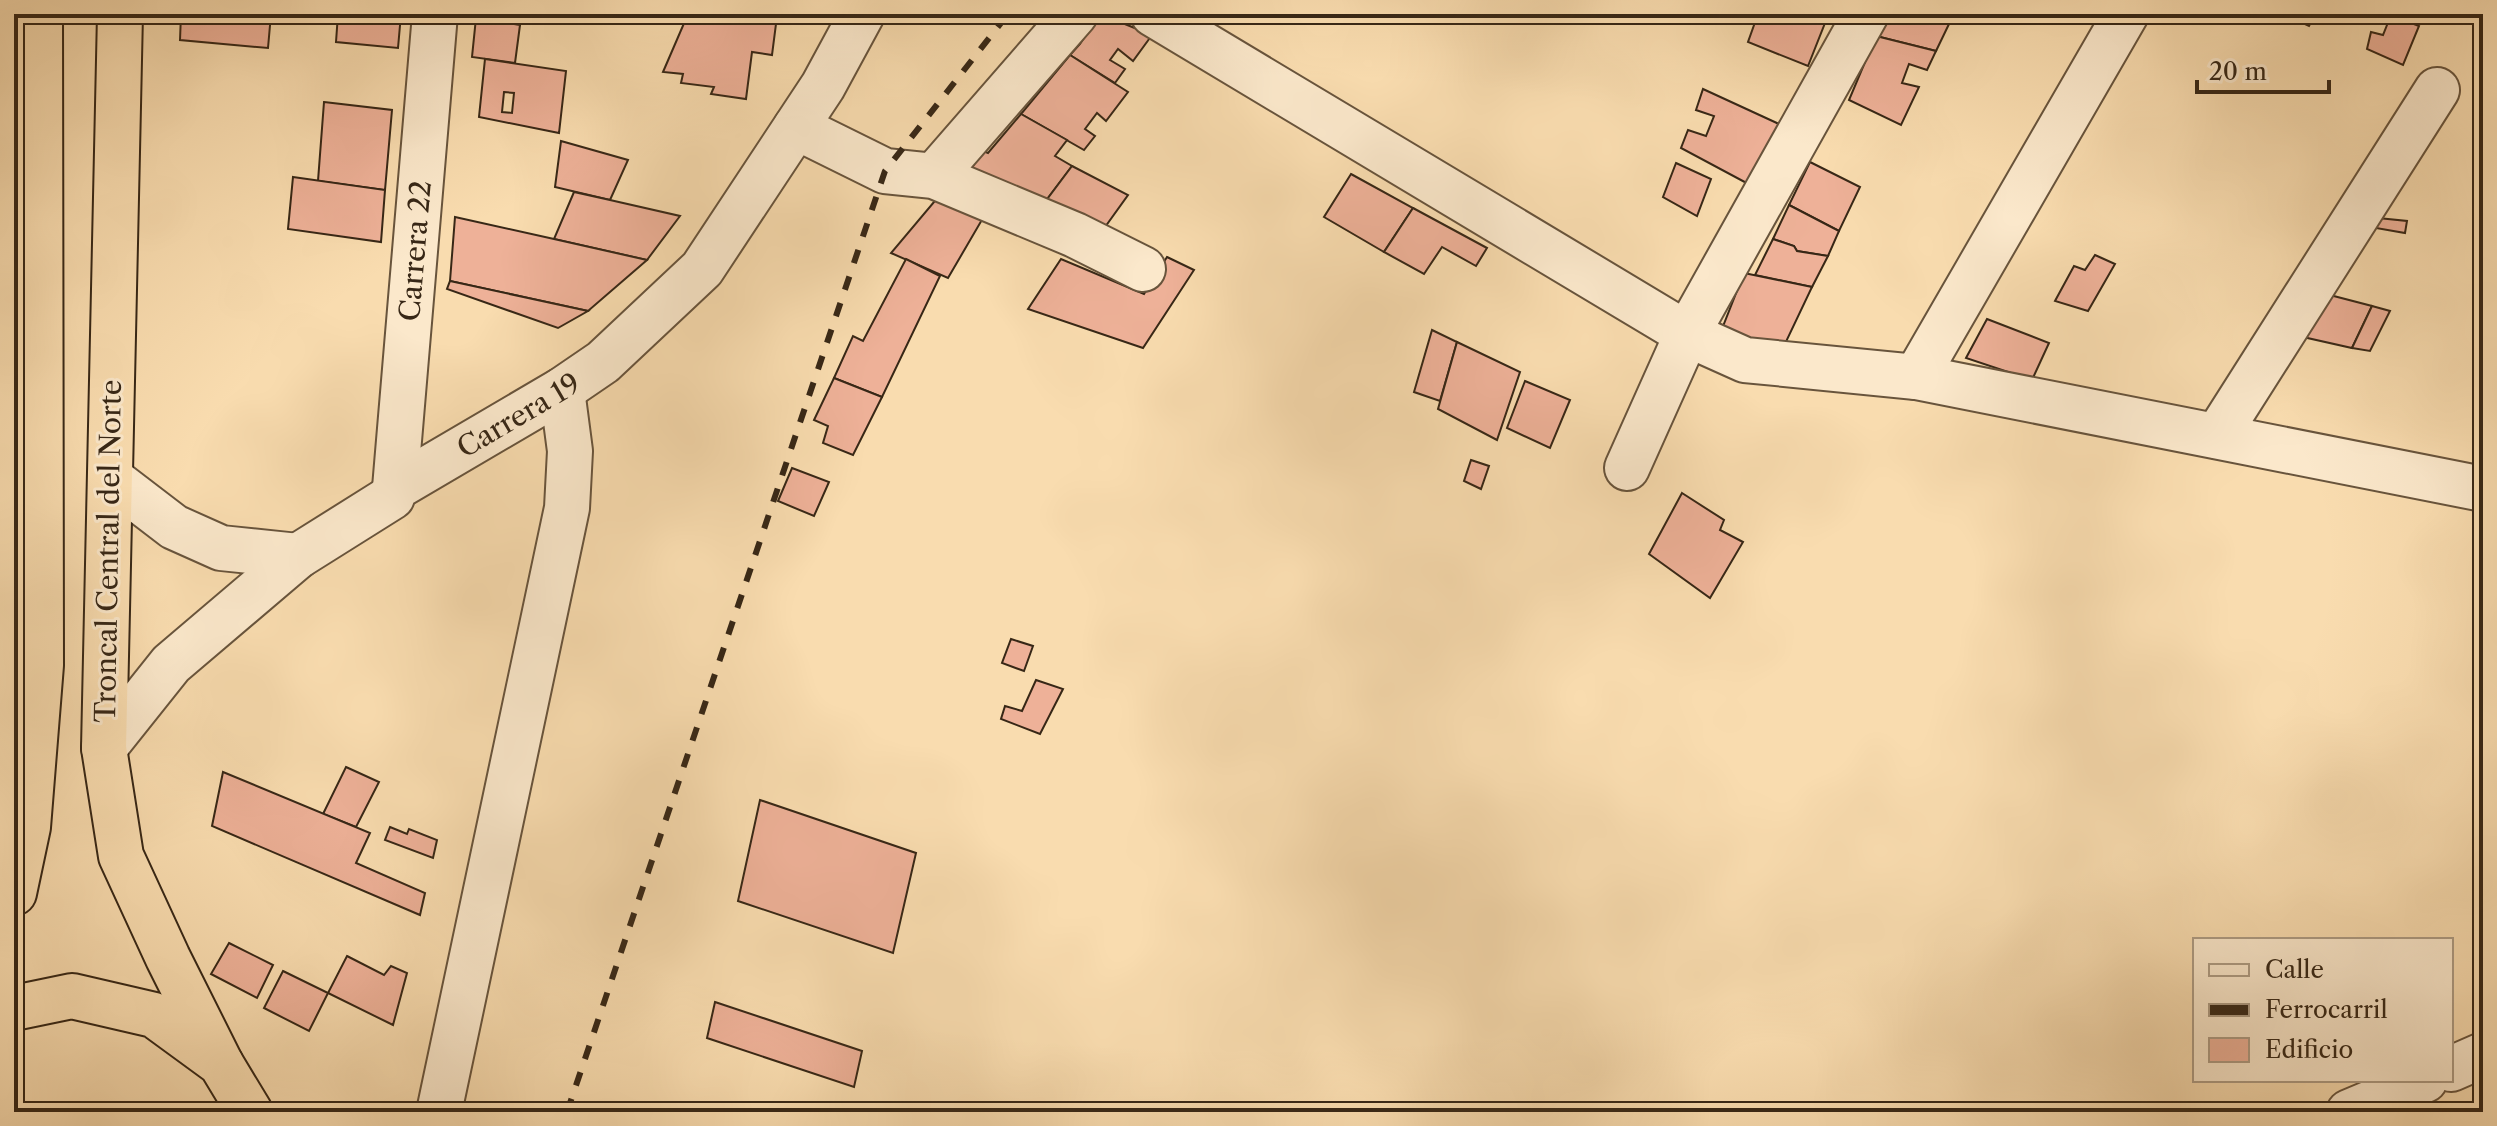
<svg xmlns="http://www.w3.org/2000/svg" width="2497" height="1126" font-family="'Libre Caslon Text',serif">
	<rect width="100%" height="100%" fill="#f9dcaf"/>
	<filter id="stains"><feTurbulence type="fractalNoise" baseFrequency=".0025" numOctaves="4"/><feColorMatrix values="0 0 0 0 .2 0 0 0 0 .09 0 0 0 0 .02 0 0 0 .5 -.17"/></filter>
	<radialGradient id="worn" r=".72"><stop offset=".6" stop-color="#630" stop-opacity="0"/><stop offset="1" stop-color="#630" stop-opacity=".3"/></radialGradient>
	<g fill="#eeb198" stroke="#372716" stroke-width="2" fill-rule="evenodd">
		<polygon points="181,14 271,14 268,48 180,40"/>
		<polygon points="338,14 401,14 398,48 336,42"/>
		<polygon points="477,14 521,14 520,25 476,18"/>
		<polygon points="688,14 749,14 747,21 776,24 772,55 752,52 746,99 711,94 714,87 681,83 683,74 663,72"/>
		<polygon points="1100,14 1152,35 1133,61 1118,49 1110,60 1125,69 1115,83 1070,55 1080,44"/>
		<polygon points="1758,14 1803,14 1825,23 1808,66 1748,42"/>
		<polygon points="1885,14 1944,14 1940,23 1949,24 1936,51 1876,36"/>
		<polygon points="2283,14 2315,14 2309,26"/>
		<polygon points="2391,15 2419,26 2403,65 2367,49 2371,32 2383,35"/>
		<polygon points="476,18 520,25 515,63 472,57"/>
		<polygon points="1876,36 1936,51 1927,70 1909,64 1902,83 1919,87 1901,125 1849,100"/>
		<polygon points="1070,55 1128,92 1106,121 1097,113 1085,129 1095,136 1084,150 1021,114"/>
		<path d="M485 59 566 71 559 133 479 117ZM504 92 514 93 512 113 502 112Z"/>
		<polygon points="1703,89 1779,124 1754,187 1681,148 1688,130 1706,136 1714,116 1696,110"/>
		<polygon points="324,102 392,110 385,190 318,181"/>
		<polygon points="1021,114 1067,140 1055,156 1072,166 1042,206 970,172 981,150 988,153"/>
		<polygon points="561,141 628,160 610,200 555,187"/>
		<polygon points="1810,162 1860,187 1839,231 1789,205"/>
		<polygon points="1676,163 1711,179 1697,216 1663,197"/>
		<polygon points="1072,166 1128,195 1100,234 1042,206"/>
		<polygon points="1351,174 1413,208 1384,252 1324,217"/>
		<polygon points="293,177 385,190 381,242 288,229"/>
		<polygon points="574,192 610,200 680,216 647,260 554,239"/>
		<polygon points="939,196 983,218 948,278 891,253"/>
		<polygon points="1789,205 1839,231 1828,256 1797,251 1794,246 1773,239"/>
		<polygon points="1413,208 1487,248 1476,266 1442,247 1424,274 1384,252"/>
		<polygon points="455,217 554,239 647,260 588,311 450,281"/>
		<polygon points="2378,218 2407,221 2405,233 2376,228"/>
		<polygon points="1773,239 1794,246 1797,251 1828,256 1812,287 1755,275"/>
		<polygon points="2095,255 2115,264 2088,311 2055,301 2074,266 2085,270"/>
		<polygon points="1167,257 1194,270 1143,348 1028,309 1061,259 1144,294"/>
		<polygon points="906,259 940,276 882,397 834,378 853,336 863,341"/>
		<polygon points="1744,273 1812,287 1784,346 1720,334"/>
		<polygon points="450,281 528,298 588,311 558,328 447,289"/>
		<polygon points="2326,294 2372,306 2352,348 2303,337"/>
		<polygon points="2372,306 2390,311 2370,351 2352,348"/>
		<polygon points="1987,319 2049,343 2032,380 1966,358"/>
		<polygon points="1432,330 1457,342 1440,401 1414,392"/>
		<polygon points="1457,342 1520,372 1497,440 1438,409"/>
		<polygon points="834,378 882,397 853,455 823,443 828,426 814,420"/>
		<polygon points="1525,381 1570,400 1550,448 1507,428"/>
		<polygon points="1471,460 1489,466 1481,489 1464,481"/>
		<polygon points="792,468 829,482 814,516 778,501"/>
		<polygon points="1682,493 1724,520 1720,530 1743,542 1710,598 1649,554"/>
		<polygon points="1011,639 1033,646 1024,671 1002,663"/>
		<polygon points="1036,680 1063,689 1040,734 1001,719 1005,706 1022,711"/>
		<polygon points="346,767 379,782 356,827 323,814"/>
		<polygon points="223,772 370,833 356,863 425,893 420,915 212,826"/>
		<polygon points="760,800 916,853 893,953 738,901"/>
		<polygon points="390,827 407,834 409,829 437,840 433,858 385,840"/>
		<polygon points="229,943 273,965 257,998 211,974"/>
		<polygon points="347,956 384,975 391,966 407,973 393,1025 328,993"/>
		<polygon points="283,971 328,993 309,1031 264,1008"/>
		<polygon points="715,1002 862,1051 854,1087 707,1038"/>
	</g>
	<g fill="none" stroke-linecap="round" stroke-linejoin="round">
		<defs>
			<g id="minor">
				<polyline points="1153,14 1687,334 1745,360 1916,377 2483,489"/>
				<polyline points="796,127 885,171 934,176 1075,235 1143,269"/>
				<polyline points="934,176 1075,14"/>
				<polyline points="1916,377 2126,14"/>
				<polyline points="2217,436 2437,90"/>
				<polyline points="1627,468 1687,334 1866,14"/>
				<polyline points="110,478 174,527 221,548 298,556"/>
				<path id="s1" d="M395 488 435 14"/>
				<path id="s2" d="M104 748 171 664 298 556 392 497 395 488 562 390 603 362 702 269 823 86 862 14"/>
				<polyline points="2451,1069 2483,1055"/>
				<polyline points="439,1112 567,508 570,451 562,390"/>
				<polyline points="2349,1112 2425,1080"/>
			</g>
			<g id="highway">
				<polyline points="120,14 104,748 121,856 168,958 221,1064"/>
				<polyline points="14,893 28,827 41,665 40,14"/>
				<polyline points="14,1008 72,996 154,1015 221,1064 250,1112"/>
			</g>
		</defs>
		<use href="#minor" stroke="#68543c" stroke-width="48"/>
		<use href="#highway" stroke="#372716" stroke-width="48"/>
		<use href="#minor" stroke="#fbe8cb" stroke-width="44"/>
		<use href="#highway" stroke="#f9dcaf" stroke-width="44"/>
		<polyline stroke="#372716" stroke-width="6" stroke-dasharray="14 14" stroke-linecap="butt" points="567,1112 885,171 1008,14"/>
	</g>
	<g text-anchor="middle" stroke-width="6" stroke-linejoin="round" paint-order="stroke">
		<g font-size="28" fill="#372716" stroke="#fbe8cb">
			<text dy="10" stroke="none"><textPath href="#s1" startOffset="238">Carrera 22</textPath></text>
			<text dy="10" stroke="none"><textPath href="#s2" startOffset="538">Carrera 19</textPath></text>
			<text transform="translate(108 551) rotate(-89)" y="10">Troncal Central del Norte</text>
		</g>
	</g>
	<rect width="2497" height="1126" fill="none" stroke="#f9dcaf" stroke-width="48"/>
	<rect x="16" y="16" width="2465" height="1094" fill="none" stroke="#372716" stroke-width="4"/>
	<rect x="24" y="24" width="2449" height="1078" fill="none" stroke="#372716" stroke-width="2"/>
	<rect x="2193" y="938" width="260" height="144" fill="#fbe8cb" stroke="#ad9b83" stroke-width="2"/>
	<rect x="2209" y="964" width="40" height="12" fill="#fbe8cb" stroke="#ad9b83" stroke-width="2"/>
	<text x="2265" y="978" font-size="24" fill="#372716">Calle</text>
	<rect x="2209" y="1004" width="40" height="12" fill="#372716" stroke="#ad9b83" stroke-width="2"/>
	<text x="2265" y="1018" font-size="24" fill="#372716">Ferrocarril</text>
	<rect x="2209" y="1038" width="40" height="24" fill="#eeb198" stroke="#ad9b83" stroke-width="2"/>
	<text x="2265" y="1058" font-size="24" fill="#372716">Edificio</text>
	<path d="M2197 80v12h132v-12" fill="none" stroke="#372716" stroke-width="4"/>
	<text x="2209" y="80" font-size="24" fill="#372716" stroke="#fbe8cb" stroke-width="6" paint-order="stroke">20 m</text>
	<rect width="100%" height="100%" filter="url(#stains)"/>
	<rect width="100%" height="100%" fill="url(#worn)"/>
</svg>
